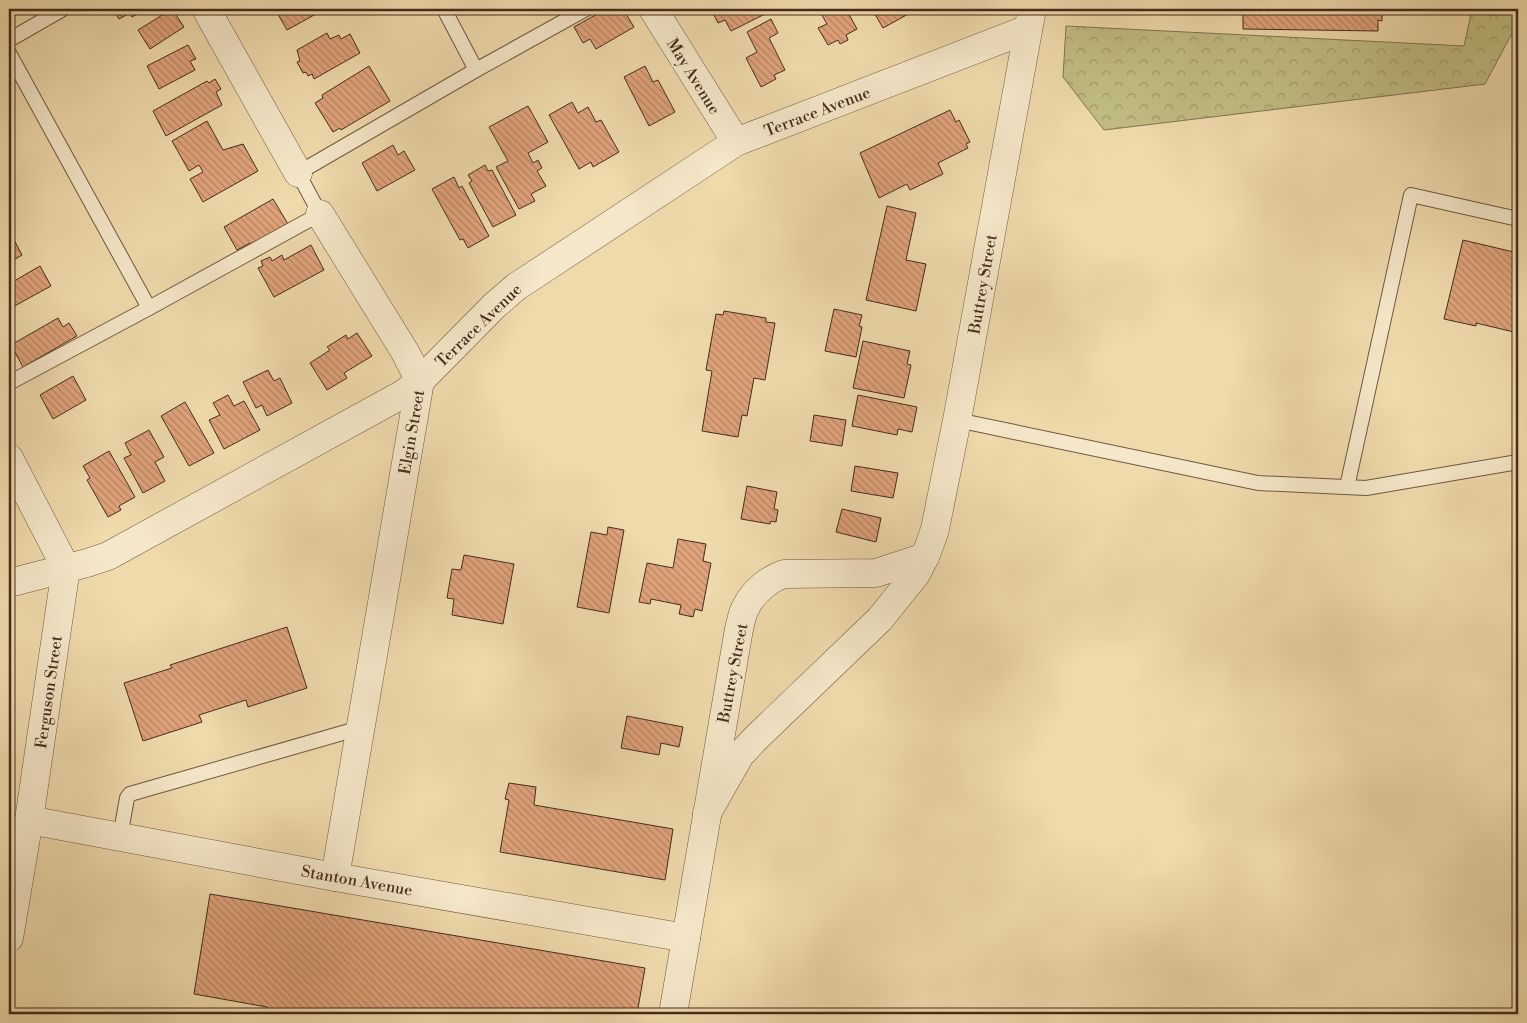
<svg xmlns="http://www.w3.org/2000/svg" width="1527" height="1023" font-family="'Libre Bodoni',serif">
	<defs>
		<pattern id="forest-crowns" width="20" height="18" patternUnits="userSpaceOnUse" patternTransform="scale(1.25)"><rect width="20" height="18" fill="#c1bd84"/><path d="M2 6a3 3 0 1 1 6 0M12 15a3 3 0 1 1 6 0" fill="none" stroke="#9f9a6b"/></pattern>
		<pattern id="building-back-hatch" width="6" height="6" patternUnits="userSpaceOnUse" patternTransform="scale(1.25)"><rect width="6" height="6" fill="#e0a37b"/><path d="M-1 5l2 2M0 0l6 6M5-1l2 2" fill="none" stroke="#b78564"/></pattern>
	</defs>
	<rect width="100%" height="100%" fill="#efdaac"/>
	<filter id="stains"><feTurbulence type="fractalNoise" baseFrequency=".004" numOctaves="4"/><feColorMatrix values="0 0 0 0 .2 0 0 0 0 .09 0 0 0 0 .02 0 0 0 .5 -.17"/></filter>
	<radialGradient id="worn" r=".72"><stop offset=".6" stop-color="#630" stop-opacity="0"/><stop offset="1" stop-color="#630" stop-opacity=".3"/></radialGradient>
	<polygon fill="url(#forest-crowns)" stroke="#837450" points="1472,9 1518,9 1518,22 1485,84 1104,130 1063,77 1066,26 1464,46"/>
	<g fill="url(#building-back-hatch)" stroke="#452c1d">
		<polygon points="113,9 144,9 144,10 132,17 130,13 119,19"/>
		<polygon points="172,9 184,27 150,49 138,30"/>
		<polygon points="275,9 325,9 287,30"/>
		<polygon points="606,9 623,9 634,27 596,49 590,39 583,43 574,27"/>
		<polygon points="711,9 775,9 731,31 725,20 718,23"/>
		<polygon points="823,9 846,9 857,29 846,35 848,40 840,44 838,40 828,45 818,28 827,24 819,10"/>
		<polygon points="872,9 907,9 910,13 883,28"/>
		<polygon points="1243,9 1382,9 1382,21 1378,20 1378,31 1243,29"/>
		<polygon points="771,19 778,33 769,38 785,70 774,75 776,79 761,87 746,58 757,52 747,32"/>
		<polygon points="327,33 330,39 339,35 341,39 350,34 360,53 314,79 312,74 308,76 306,72 303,73 297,62 300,61 297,50"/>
		<polygon points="188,45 196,59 190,61 195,70 159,89 147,66"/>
		<polygon points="369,66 390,101 341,130 340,128 333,132 315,103 323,98 322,95"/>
		<polygon points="645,66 653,82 658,80 675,112 649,126 624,77"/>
		<polygon points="215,79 221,89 216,92 222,105 166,136 153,111 207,81 209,83"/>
		<polygon points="572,102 578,113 588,107 596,122 601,120 619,152 593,167 591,162 579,169 549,115"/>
		<polygon points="528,106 548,142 528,153 533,163 538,160 542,168 537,171 546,186 531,194 535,201 519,209 496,167 508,161 489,127"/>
		<polygon points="950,110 956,122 959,120 970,142 966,144 968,148 938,163 943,174 910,190 907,184 879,198 860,153"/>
		<polygon points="207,121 223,150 243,144 258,171 203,202 190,179 203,172 199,165 189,171 172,141"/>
		<polygon points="393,145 398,155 404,151 415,170 377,191 362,163"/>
		<polygon points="485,165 488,171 492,170 516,215 493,227 469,183 472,181 468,175"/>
		<polygon points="454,177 459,188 462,186 489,236 468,248 463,239 460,240 432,189"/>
		<polygon points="273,199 288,224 251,246 250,243 237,250 224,227"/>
		<polygon points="887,206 916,213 906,260 926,264 916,311 866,300"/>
		<polygon points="11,234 22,255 9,263 9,235"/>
		<polygon points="1463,240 1518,253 1518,333 1476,323 1476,326 1444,319"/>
		<polygon points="311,245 324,270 274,297 258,268 263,266 261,261 270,257 272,261 282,255 284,260"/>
		<polygon points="40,266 51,286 9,309 9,284"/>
		<polygon points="834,309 862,315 859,326 862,327 856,357 825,351"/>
		<polygon points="724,311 766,318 766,322 775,323 765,380 754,378 747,416 742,415 738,437 702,431 712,371 706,370 716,314 723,315"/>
		<polygon points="58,318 63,327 69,323 77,336 23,367 11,345"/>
		<polygon points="357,333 372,356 344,373 347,378 327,390 310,363 330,350 327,347 346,335 348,339"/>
		<polygon points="863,341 910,351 907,364 911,365 904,398 853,388"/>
		<polygon points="268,370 274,381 280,378 292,403 267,416 262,405 256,408 243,382"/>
		<polygon points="73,376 86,400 53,419 40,395"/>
		<polygon points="228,395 234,406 244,401 260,430 224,449 209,420 220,415 213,403"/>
		<polygon points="858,395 917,407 912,432 898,429 897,435 852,426"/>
		<polygon points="185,402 214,453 189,466 161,416"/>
		<polygon points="814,415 846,420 842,446 810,441"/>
		<polygon points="149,430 164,457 155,462 165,481 143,493 124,458 131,455 125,443"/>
		<polygon points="109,451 135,497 119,506 121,510 108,517 87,480 90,478 83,466"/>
		<polygon points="855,466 898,473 893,498 851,491"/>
		<polygon points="747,486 777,492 774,509 778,510 776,522 771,521 770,524 741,519"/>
		<polygon points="842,509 881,518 876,542 836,532"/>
		<polygon points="608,527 624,530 609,613 577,607 591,532 607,535"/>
		<polygon points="678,539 706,544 703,561 711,563 702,611 695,609 693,617 679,614 681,605 651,599 650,604 639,602 647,563 673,568"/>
		<polygon points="464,555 514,564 503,624 452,615 454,599 447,598 452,569 461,570"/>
		<polygon points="287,627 307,688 248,707 246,700 199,715 202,722 143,741 124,683 172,668 170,665"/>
		<polygon points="627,716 683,727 679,747 661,743 659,755 621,748"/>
		<polygon points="509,783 536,787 534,805 673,829 665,880 500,852 509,800 505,799"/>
		<polygon points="210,894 645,968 637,1014 266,1014 267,1007 194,994"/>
	</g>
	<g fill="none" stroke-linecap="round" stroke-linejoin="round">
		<defs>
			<g id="service">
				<polyline points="444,9 476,70"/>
				<polyline points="9,40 63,9"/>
				<polyline points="9,53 149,308"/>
				<polyline points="9,383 149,308 320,214 298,173 476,70 586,9"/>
				<polyline points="957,420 1258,483 1366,488 1518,462"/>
				<polyline points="1347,487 1411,195 1518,219"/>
				<polyline points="120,837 127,798 130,794 360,728"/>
			</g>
			<g id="minor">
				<polyline points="206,9 298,173"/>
				<polyline points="653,9 736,142"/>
				<polyline points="320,214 405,352 420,381 335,877"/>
				<polyline points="9,458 66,568 29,820 9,938"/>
				<polyline points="9,583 87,563 108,556 403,394 420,381 494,306 516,287 736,142 1028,29"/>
				<polyline points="707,813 740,755 756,738 880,619 916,574 925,557 931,541 935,529 957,420 1032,9"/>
				<polyline points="29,820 335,877 686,938"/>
				<path d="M673 1014 739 629C741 622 742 613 746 607 753 592 769 579 784 574L876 573 925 557"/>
			</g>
		</defs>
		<use href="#service" stroke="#705841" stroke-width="16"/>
		<use href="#minor" stroke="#705841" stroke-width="29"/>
		<use href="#service" stroke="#f5e7c9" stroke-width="14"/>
		<use href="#minor" stroke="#f5e7c9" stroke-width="28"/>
	</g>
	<g text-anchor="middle" stroke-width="4.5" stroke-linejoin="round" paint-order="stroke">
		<g font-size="16" fill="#452c1d" stroke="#f5e7c9">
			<text transform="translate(694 76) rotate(58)" y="6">May Avenue</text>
			<text transform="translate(817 111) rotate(-21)" y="6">Terrace Avenue</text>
			<text transform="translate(982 284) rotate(-80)" y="6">Buttrey Street</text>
			<text transform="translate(478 325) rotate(-44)" y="6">Terrace Avenue</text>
			<text transform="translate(411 432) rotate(-80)" y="6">Elgin Street</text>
			<text transform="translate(732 673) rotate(-79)" y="6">Buttrey Street</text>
			<text transform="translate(48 692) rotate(-82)" y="6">Ferguson Street</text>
			<text transform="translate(357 880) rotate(10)" y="6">Stanton Avenue</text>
		</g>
	</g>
	<rect width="1527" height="1023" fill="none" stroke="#efdaac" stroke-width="30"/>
	<rect x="10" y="10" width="1507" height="1003" fill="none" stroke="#452c1d" stroke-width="2.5"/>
	<rect x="15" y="15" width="1497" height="993" fill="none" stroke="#452c1d"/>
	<rect width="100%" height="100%" filter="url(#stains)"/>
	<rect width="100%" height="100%" fill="url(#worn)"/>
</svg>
